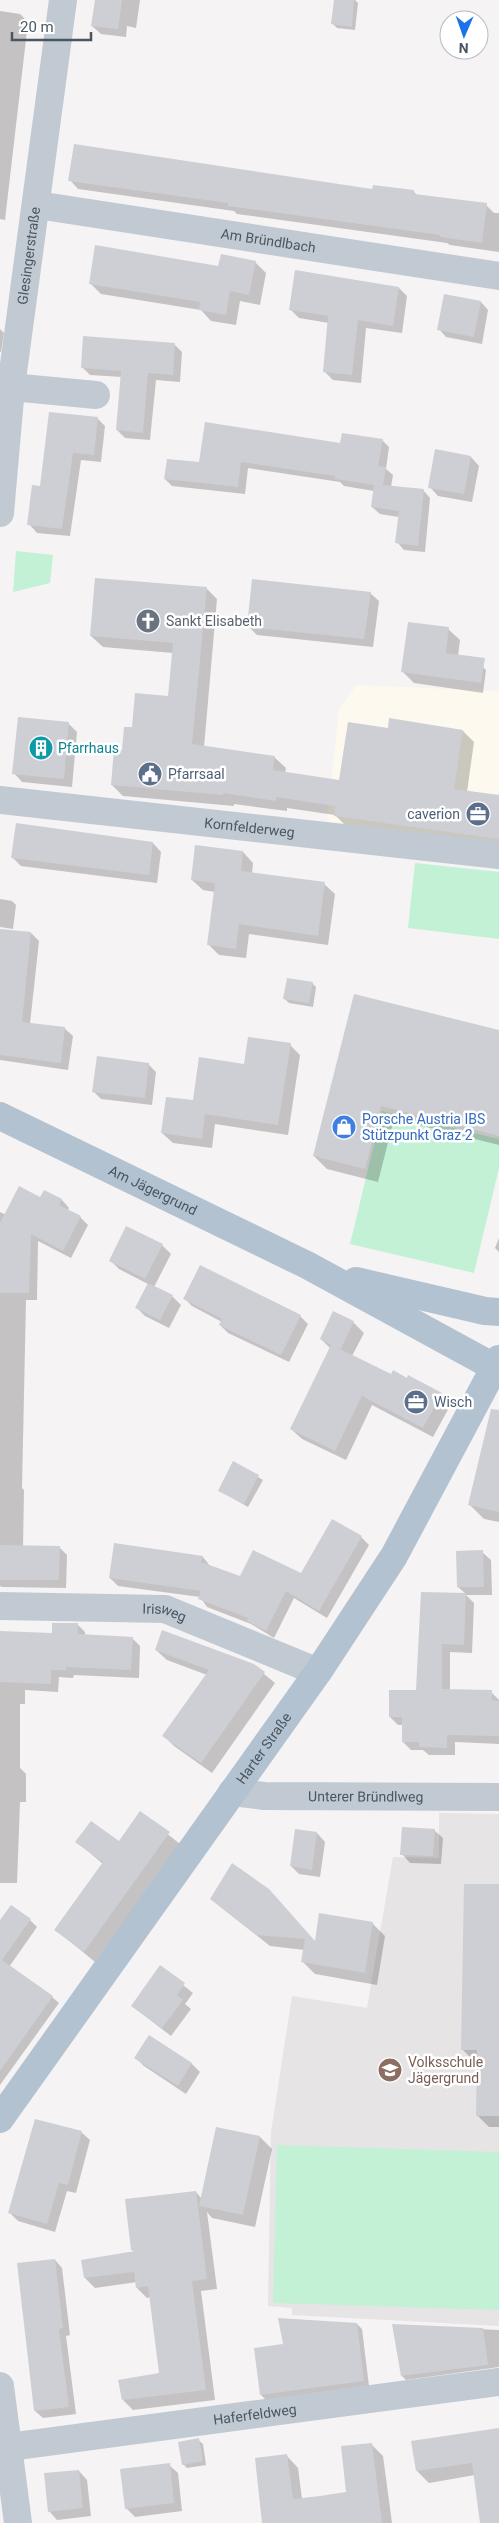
<svg xmlns="http://www.w3.org/2000/svg" width="499" height="2523" font-family="Roboto,sans-serif">
	<rect width="100%" height="100%" fill="#f5f3f3"/>
	<polygon fill="#fdf9ef" points="356,685 498,691 499,689 499,846 333,827 327,818 339,710"/>
	<polygon fill="#e6e4e5" points="439,1813 499,1814 499,2326 292,2315 292,2308 268,2306 271,2132 292,1996 367,2008 393,1857 439,1858"/>
	<g fill="#c3f1d5">
		<polygon points="16,551 53,555 50,583 13,592"/>
		<polygon points="415,863 499,872 499,939 408,928"/>
		<polygon points="382,1111 499,1139 499,1168 474,1273 350,1244"/>
		<polygon points="277,2145 499,2152 499,2310 273,2303"/>
	</g>
	<g fill="#0003">
		<polygon points="96,0 140,0 136,28 127,26 126,37 101,34 92,26"/>
		<polygon points="335,0 355,0 358,3 355,30 337,28 333,24"/>
		<polygon points="0,11 20,14 28,22 5,220 0,219"/>
		<polygon points="70,180 414,192 418,196 486,205 494,213 499,213 499,252 450,245 447,243 237,214 234,211 78,189"/>
		<polygon points="255,262 266,273 260,305 240,301 236,325 211,321 201,310 101,294 90,283"/>
		<polygon points="399,288 407,296 402,333 366,328 361,383 333,380 324,371 329,323 299,318 290,309"/>
		<polygon points="481,302 488,310 482,344 446,337 439,329"/>
		<polygon points="0,329 4,333 1,352 0,352"/>
		<polygon points="175,345 182,352 180,382 156,380 150,440 125,438 117,430 122,377 90,375 82,367"/>
		<polygon points="97,418 105,426 101,462 81,460 70,536 37,533 29,524 41,487"/>
		<polygon points="382,440 389,447 386,469 393,475 391,487 423,490 430,498 425,552 404,550 397,542 399,517 380,514 372,507 374,491 344,486 340,482 248,468 245,494 172,486 165,479 200,463"/>
		<polygon points="471,457 479,466 472,502 438,496 430,487"/>
		<polygon points="206,588 217,599 204,747 274,757 286,768 285,773 340,782 389,729 463,731 474,742 467,792 499,796 499,848 347,827 335,815 287,808 287,811 234,804 234,806 123,796 112,785 123,751 133,728 169,698 173,653 103,647 91,636"/>
		<polygon points="370,593 379,601 373,647 257,635 248,626"/>
		<polygon points="448,629 460,640 458,656 474,658 486,670 483,693 414,683 402,671"/>
		<polygon points="69,724 77,732 72,787 22,782 14,773"/>
		<polygon points="153,843 161,852 157,883 21,866 13,858"/>
		<polygon points="197,846 243,852 253,863 252,874 324,884 335,894 328,945 249,934 246,958 219,955 209,945 215,892 203,890 192,880"/>
		<polygon points="0,899 12,901 16,905 13,929 0,927"/>
		<polygon points="0,930 31,933 39,941 30,1024 64,1028 73,1036 68,1070 0,1060"/>
		<polygon points="312,983 316,987 313,1007 289,1003 285,999"/>
		<polygon points="355,995 499,1031 499,1145 394,1119 378,1182 327,1169 314,1156"/>
		<polygon points="290,1045 300,1055 288,1135 215,1124 212,1148 173,1143 162,1133 194,1101 245,1066"/>
		<polygon points="148,1064 156,1072 152,1105 101,1099 93,1091"/>
		<polygon points="45,1191 62,1200 69,1208 68,1210 80,1217 88,1225 71,1258 38,1241 37,1300 26,1300 22,1488 24,1490 23,1547 59,1547 67,1555 66,1588 2,1587 0,1586 0,1212 6,1215 41,1199"/>
		<polygon points="499,1238 499,1252 495,1248"/>
		<polygon points="162,1245 171,1254 154,1287 172,1296 181,1305 169,1328 145,1316 136,1307 148,1284 119,1269 110,1260"/>
		<polygon points="184,1298 300,1316 308,1324 289,1362 228,1333 220,1325 222,1322 192,1306"/>
		<polygon points="333,1313 353,1322 364,1333 352,1356 392,1375 441,1394 451,1404 433,1437 372,1405 346,1460 302,1439 291,1429 330,1348 321,1339"/>
		<polygon points="499,1422 499,1522 484,1519 469,1504"/>
		<polygon points="234,1463 263,1480 248,1507 220,1491"/>
		<polygon points="361,1537 369,1545 327,1618 294,1598 274,1638 251,1624 207,1607 200,1597 118,1586 110,1578 115,1544 203,1557 210,1566 241,1578 301,1574"/>
		<polygon points="482,1552 491,1560 492,1595 466,1595 474,1603 472,1653 450,1652 450,1690 491,1692 499,1700 499,1744 455,1742 455,1755 429,1755 423,1750 411,1750 403,1742 403,1725 398,1725 390,1717 417,1691 466,1594 458,1587"/>
		<polygon points="77,1624 85,1632 85,1636 132,1638 140,1646 139,1678 74,1675 73,1678 59,1677 58,1692 25,1690 25,1704 20,1704 20,1768 26,1774 26,1802 20,1802 17,1883 0,1883 0,1632 53,1634"/>
		<polygon points="156,1650 253,1665 275,1683 212,1773 174,1746 164,1736 207,1675 167,1660"/>
		<polygon points="141,1813 180,1844 95,1962 56,1930 103,1864 77,1842 119,1843"/>
		<polygon points="434,1830 443,1838 441,1864 410,1863 402,1854"/>
		<polygon points="317,1833 325,1842 320,1877 299,1874 291,1866"/>
		<polygon points="499,1886 499,2127 489,2127 477,2115 478,2061 474,2061 462,2049"/>
		<polygon points="211,1899 316,1943 372,1923 385,1936 377,1985 315,1974 303,1962 305,1950 270,1946"/>
		<polygon points="30,1920 37,1927 2,1977 0,1975 0,1922"/>
		<polygon points="160,1967 193,1993 185,2004 191,2009 171,2036 132,2006"/>
		<polygon points="52,1997 59,2003 0,2085 0,2009"/>
		<polygon points="149,2036 192,2064 200,2072 186,2094 144,2066 136,2058"/>
		<polygon points="81,2132 90,2140 76,2193 67,2191 55,2232 18,2221 10,2213"/>
		<polygon points="260,2137 272,2149 255,2227 212,2218 207,2212 217,2289 201,2291 215,2400 133,2410 123,2400 161,2374 151,2297 147,2298 137,2288 137,2282 95,2288 85,2278 135,2252 132,2249 196,2192 202,2199"/>
		<polygon points="55,2260 62,2268 70,2335 66,2336 76,2414 43,2418 35,2411"/>
		<polygon points="357,2324 362,2329 369,2386 266,2400 261,2395 285,2345"/>
		<polygon points="394,2325 499,2330 499,2367 406,2380 402,2376"/>
		<polygon points="499,2429 499,2523 481,2523 475,2475 429,2483 417,2471"/>
		<polygon points="198,2440 203,2444 206,2465 187,2468 183,2464"/>
		<polygon points="371,2444 383,2456 392,2523 264,2523 287,2456 298,2468 302,2499 347,2493"/>
		<polygon points="169,2465 178,2473 182,2511 135,2517 126,2508"/>
		<polygon points="79,2471 87,2480 91,2516 57,2520 49,2511"/>
	</g>
	<g fill="#cdcfd5">
		<polygon points="95,0 122,0 118,29 91,26"/>
		<polygon points="334,0 354,0 352,27 331,24"/>
		<polygon points="74,144 372,189 373,185 414,190 414,194 487,203 482,243 440,237 440,235 228,206 228,203 68,181"/>
		<polygon points="95,245 218,266 221,254 256,261 249,295 230,291 226,315 199,310 200,302 89,284"/>
		<polygon points="295,270 399,287 393,326 358,320 352,375 323,372 328,316 289,310"/>
		<polygon points="444,294 481,301 474,337 437,330"/>
		<polygon points="83,336 175,343 173,375 148,373 143,433 116,430 121,371 81,368"/>
		<polygon points="49,412 98,417 94,455 73,453 62,529 27,525 32,485 40,486"/>
		<polygon points="205,422 340,443 342,433 383,439 378,466 386,467 383,485 424,489 418,546 395,543 399,511 371,507 374,485 335,479 335,476 241,462 238,487 164,479 167,459 199,462"/>
		<polygon points="435,449 471,456 464,494 428,488"/>
		<polygon points="95,578 207,587 192,744 275,756 273,770 339,780 348,722 388,728 389,718 463,730 454,789 499,795 499,839 334,816 335,806 276,797 276,801 223,793 223,795 111,785 114,749 122,750 124,727 132,727 135,693 168,696 173,643 90,636"/>
		<polygon points="252,579 371,592 364,639 247,627"/>
		<polygon points="408,622 449,627 446,653 485,658 481,683 401,672"/>
		<polygon points="18,717 69,722 64,779 12,774"/>
		<polygon points="16,823 153,842 149,875 11,858"/>
		<polygon points="195,845 243,851 241,871 325,882 318,936 239,924 236,949 207,945 215,883 191,880"/>
		<polygon points="0,929 31,932 22,1022 65,1027 61,1063 0,1055"/>
		<polygon points="287,978 313,982 309,1003 283,999"/>
		<polygon points="354,994 499,1030 499,1136 381,1106 365,1169 313,1156"/>
		<polygon points="248,1037 291,1043 278,1125 205,1114 202,1139 161,1133 166,1097 193,1100 199,1057 244,1064"/>
		<polygon points="97,1056 149,1063 145,1098 92,1092"/>
		<polygon points="19,1186 40,1197 44,1190 62,1199 59,1205 81,1216 63,1251 31,1234 29,1293 0,1293 0,1223"/>
		<polygon points="126,1226 163,1244 145,1279 109,1261"/>
		<polygon points="200,1265 301,1315 281,1355 219,1325 222,1319 183,1299"/>
		<polygon points="148,1283 173,1295 160,1320 135,1308"/>
		<polygon points="333,1311 354,1321 341,1349 336,1347 391,1374 393,1370 407,1378 408,1375 442,1393 423,1428 362,1396 335,1451 290,1429 331,1345 320,1339"/>
		<polygon points="491,1409 499,1410 499,1512 468,1505"/>
		<polygon points="233,1461 259,1475 244,1504 218,1491"/>
		<polygon points="332,1519 362,1536 319,1611 286,1591 266,1631 247,1621 248,1618 198,1599 201,1591 109,1578 114,1543 203,1556 201,1562 240,1576 253,1550 301,1573"/>
		<polygon points="0,1545 60,1546 59,1580 0,1580"/>
		<polygon points="483,1550 484,1587 457,1587 456,1551"/>
		<polygon points="421,1592 466,1593 464,1645 442,1644 442,1689 492,1690 492,1700 499,1701 499,1736 447,1735 447,1748 419,1747 419,1742 402,1742 402,1717 389,1717 389,1690 416,1690"/>
		<polygon points="52,1623 78,1623 78,1634 133,1637 131,1670 66,1667 66,1670 51,1670 51,1684 0,1682 0,1631 52,1633"/>
		<polygon points="162,1630 254,1664 265,1672 201,1763 162,1736 209,1670 155,1650"/>
		<polygon points="140,1811 170,1832 84,1952 54,1930 103,1862 75,1842 91,1821 119,1841"/>
		<polygon points="402,1827 435,1829 433,1856 400,1855"/>
		<polygon points="295,1829 317,1832 312,1870 290,1866"/>
		<polygon points="232,1863 269,1889 315,1941 319,1913 373,1922 365,1973 301,1962 305,1939 256,1935 210,1899"/>
		<polygon points="464,1884 499,1884 499,2116 476,2116 477,2050 461,2050"/>
		<polygon points="11,1905 31,1919 2,1960 53,1996 0,2071 0,1920"/>
		<polygon points="160,1965 185,1983 177,1995 183,2000 162,2028 131,2006"/>
		<polygon points="149,2035 192,2063 178,2086 134,2058"/>
		<polygon points="35,2119 82,2131 68,2185 59,2183 47,2224 8,2213"/>
		<polygon points="216,2127 260,2136 243,2215 199,2206"/>
		<polygon points="196,2191 207,2279 192,2281 206,2390 122,2400 118,2380 159,2373 148,2286 136,2288 134,2272 84,2278 81,2260 135,2251 131,2250 125,2199"/>
		<polygon points="55,2259 63,2328 59,2329 69,2407 34,2411 17,2263"/>
		<polygon points="278,2318 357,2323 364,2381 260,2395 254,2348 283,2344"/>
		<polygon points="392,2324 483,2328 488,2365 401,2376"/>
		<polygon points="499,2428 499,2523 480,2523 472,2463 416,2471 411,2441"/>
		<polygon points="199,2438 203,2461 182,2465 178,2442"/>
		<polygon points="372,2443 382,2523 262,2523 255,2458 287,2454 293,2499 320,2496 346,2492 341,2446"/>
		<polygon points="170,2463 174,2503 125,2509 120,2469"/>
		<polygon points="79,2470 83,2508 48,2512 44,2473"/>
	</g>
	<g fill="none" stroke-linecap="round" stroke-linejoin="round">
		<g stroke="#c1cad2" stroke-width="28">
			<path id="s1" d="M37 205 499 276"/>
			<polyline points="0,386 96,395"/>
			<path id="s2" d="M0 513 11 387 63 0"/>
			<path id="s3" d="M0 800 499 855"/>
			<path id="s4" d="M0 1606 165 1609 318 1672"/>
			<path id="s5" d="M232 1792 264 1796 499 1797"/>
			<polyline points="0,2386 18,2523"/>
			<path id="s6" d="M9 2447 499 2382"/>
		</g>
		<g stroke="#b3c2d1" stroke-width="28">
			<path id="s7" d="M0 1116 307 1265 494 1367"/>
			<polyline points="356,1281 485,1311 499,1312"/>
			<path id="s8" d="M0 2119 318 1672 394 1556 499 1359"/>
		</g>
	</g>
	<defs>
		<symbol id="church-disc" viewBox="-11 -11 22 22"><circle r="9.5" fill="#6b7280" stroke="#fff"/><path d="M-1.2-6h2.4v3.5h3.3v2.4h-3.3V6h-2.4V-.1h-3.3v-2.4h3.3Z" fill="#fff"/></symbol>
		<symbol id="building-disc" viewBox="-11 -11 22 22"><circle r="9.5" fill="#0f9aa8" stroke="#fff"/><path d="M-4-6H4V6H1V3H-1V6H-4ZM-2.5-4.3h1.7v1.8h-1.7ZM.8-4.3h1.7v1.8H.8ZM-2.5-1h1.7V.8h-1.7ZM.8-1h1.7V.8H.8Z" fill="#fff"/></symbol>
		<symbol id="civic-disc" viewBox="-11 -11 22 22"><circle r="9.5" fill="#5c6f8a" stroke="#fff"/><path d="M-.6-6.5H3V-4.5H.6V-3L4-1V1h2V6H-6V1h2V-1L-.6-3ZM-1.2 2.5V6h2.4V2.5Z" fill="#fff"/></symbol>
		<symbol id="office-disc" viewBox="-11 -11 22 22"><circle r="9.5" fill="#5c6f8a" stroke="#fff"/><path d="M-6-3h4V-5.5h4V-3h4V5H-6ZM-1-4.5V-3h2v-1.5ZM-6 0V1H6V0Z" fill="#fff"/></symbol>
		<symbol id="shop-disc" viewBox="-11 -11 22 22"><circle r="9.5" fill="#3f7fe0" stroke="#fff"/><path d="M-5-2.5h2.3a2.7 3.5 0 0 1 5.4 0H5L5.5 6h-11ZM-1.5-2.5h3a1.5 2.3 0 0 0-3 0Z" fill="#fff"/></symbol>
		<symbol id="school-disc" viewBox="-11 -11 22 22"><circle r="9.5" fill="#8d6e63" stroke="#fff"/><path d="M0-5L7-2L0 1L-7-2ZM-4 1L0 2.5L4 1V4Q0 6-4 4Z" fill="#fff"/></symbol>
	</defs>
	<g fill-rule="evenodd">
		<use href="#church-disc" x="134" y="607" width="28" height="28"/>
		<use href="#building-disc" x="27" y="734" width="28" height="28"/>
		<use href="#civic-disc" x="136" y="760" width="28" height="28"/>
		<use href="#office-disc" x="464" y="800" width="28" height="28"/>
		<use href="#shop-disc" x="330" y="1113" width="28" height="28"/>
		<use href="#office-disc" x="402" y="1388" width="28" height="28"/>
		<use href="#school-disc" x="376" y="2056" width="28" height="28"/>
	</g>
	<g text-anchor="middle" stroke-width="5" stroke-linejoin="round" paint-order="stroke">
		<g font-size="14" fill="#4a5661" stroke="#fff">
			<text dy="5" stroke="none"><textPath href="#s1" startOffset="234">Am Bründlbach</textPath></text>
			<text dy="5" stroke="none"><textPath href="#s2" startOffset="259">Glesingerstraße</textPath></text>
			<text dy="5" stroke="none"><textPath href="#s3" startOffset="251">Kornfelderweg</textPath></text>
			<text dy="5" stroke="none"><textPath href="#s7" startOffset="170">Am Jägergrund</textPath></text>
			<text dy="5" stroke="none"><textPath href="#s4" startOffset="165">Irisweg</textPath></text>
			<text dy="5" stroke="none"><textPath href="#s8" startOffset="455">Harter Straße</textPath></text>
			<text dy="5" stroke="none"><textPath href="#s5" startOffset="134">Unterer Bründlweg</textPath></text>
			<text dy="5" stroke="none"><textPath href="#s6" startOffset="248">Haferfeldweg</textPath></text>
		</g>
		<g font-size="14" fill="#5b616d" stroke="#fff" text-anchor="start">
			<text x="166" y="626">Sankt Elisabeth</text>
		</g>
		<g font-size="14" fill="#0d838f" stroke="#fff" text-anchor="start">
			<text x="58" y="753">Pfarrhaus</text>
		</g>
		<g font-size="14" fill="#4e5e75" stroke="#fff" text-anchor="start">
			<text x="168" y="779">Pfarrsaal</text>
			<text x="460" y="819" text-anchor="end">caverion</text>
			<text x="434" y="1407">Wisch</text>
		</g>
		<g font-size="14" fill="#366cbe" stroke="#fff" text-anchor="start">
			<text x="362" y="1124">Porsche Austria IBS<tspan x="362" dy="16">Stützpunkt Graz 2</tspan></text>
		</g>
		<g font-size="14" fill="#785e54" stroke="#fff" text-anchor="start">
			<text x="408" y="2067">Volksschule<tspan x="408" dy="16">Jägergrund</tspan></text>
		</g>
	</g>
	<g transform="translate(464 35) rotate(182)"><circle r="24" fill="#ffffff" stroke="#b7bbc0"/>
	<path d="M0-4L9 19L0 12L-9 19Z" fill="#1a73e8"/>
	<text y="-8" font-size="14" font-weight="bold" text-anchor="middle" fill="#4a5661">N</text>
	</g>
	<path d="M12 32v8h79v-8" fill="none" stroke="#4a5661" stroke-width="2.5"/>
	<text x="20" y="32" font-size="15" fill="#4a5661" stroke="#ffffff" stroke-width="4" paint-order="stroke">20 m</text>
</svg>
